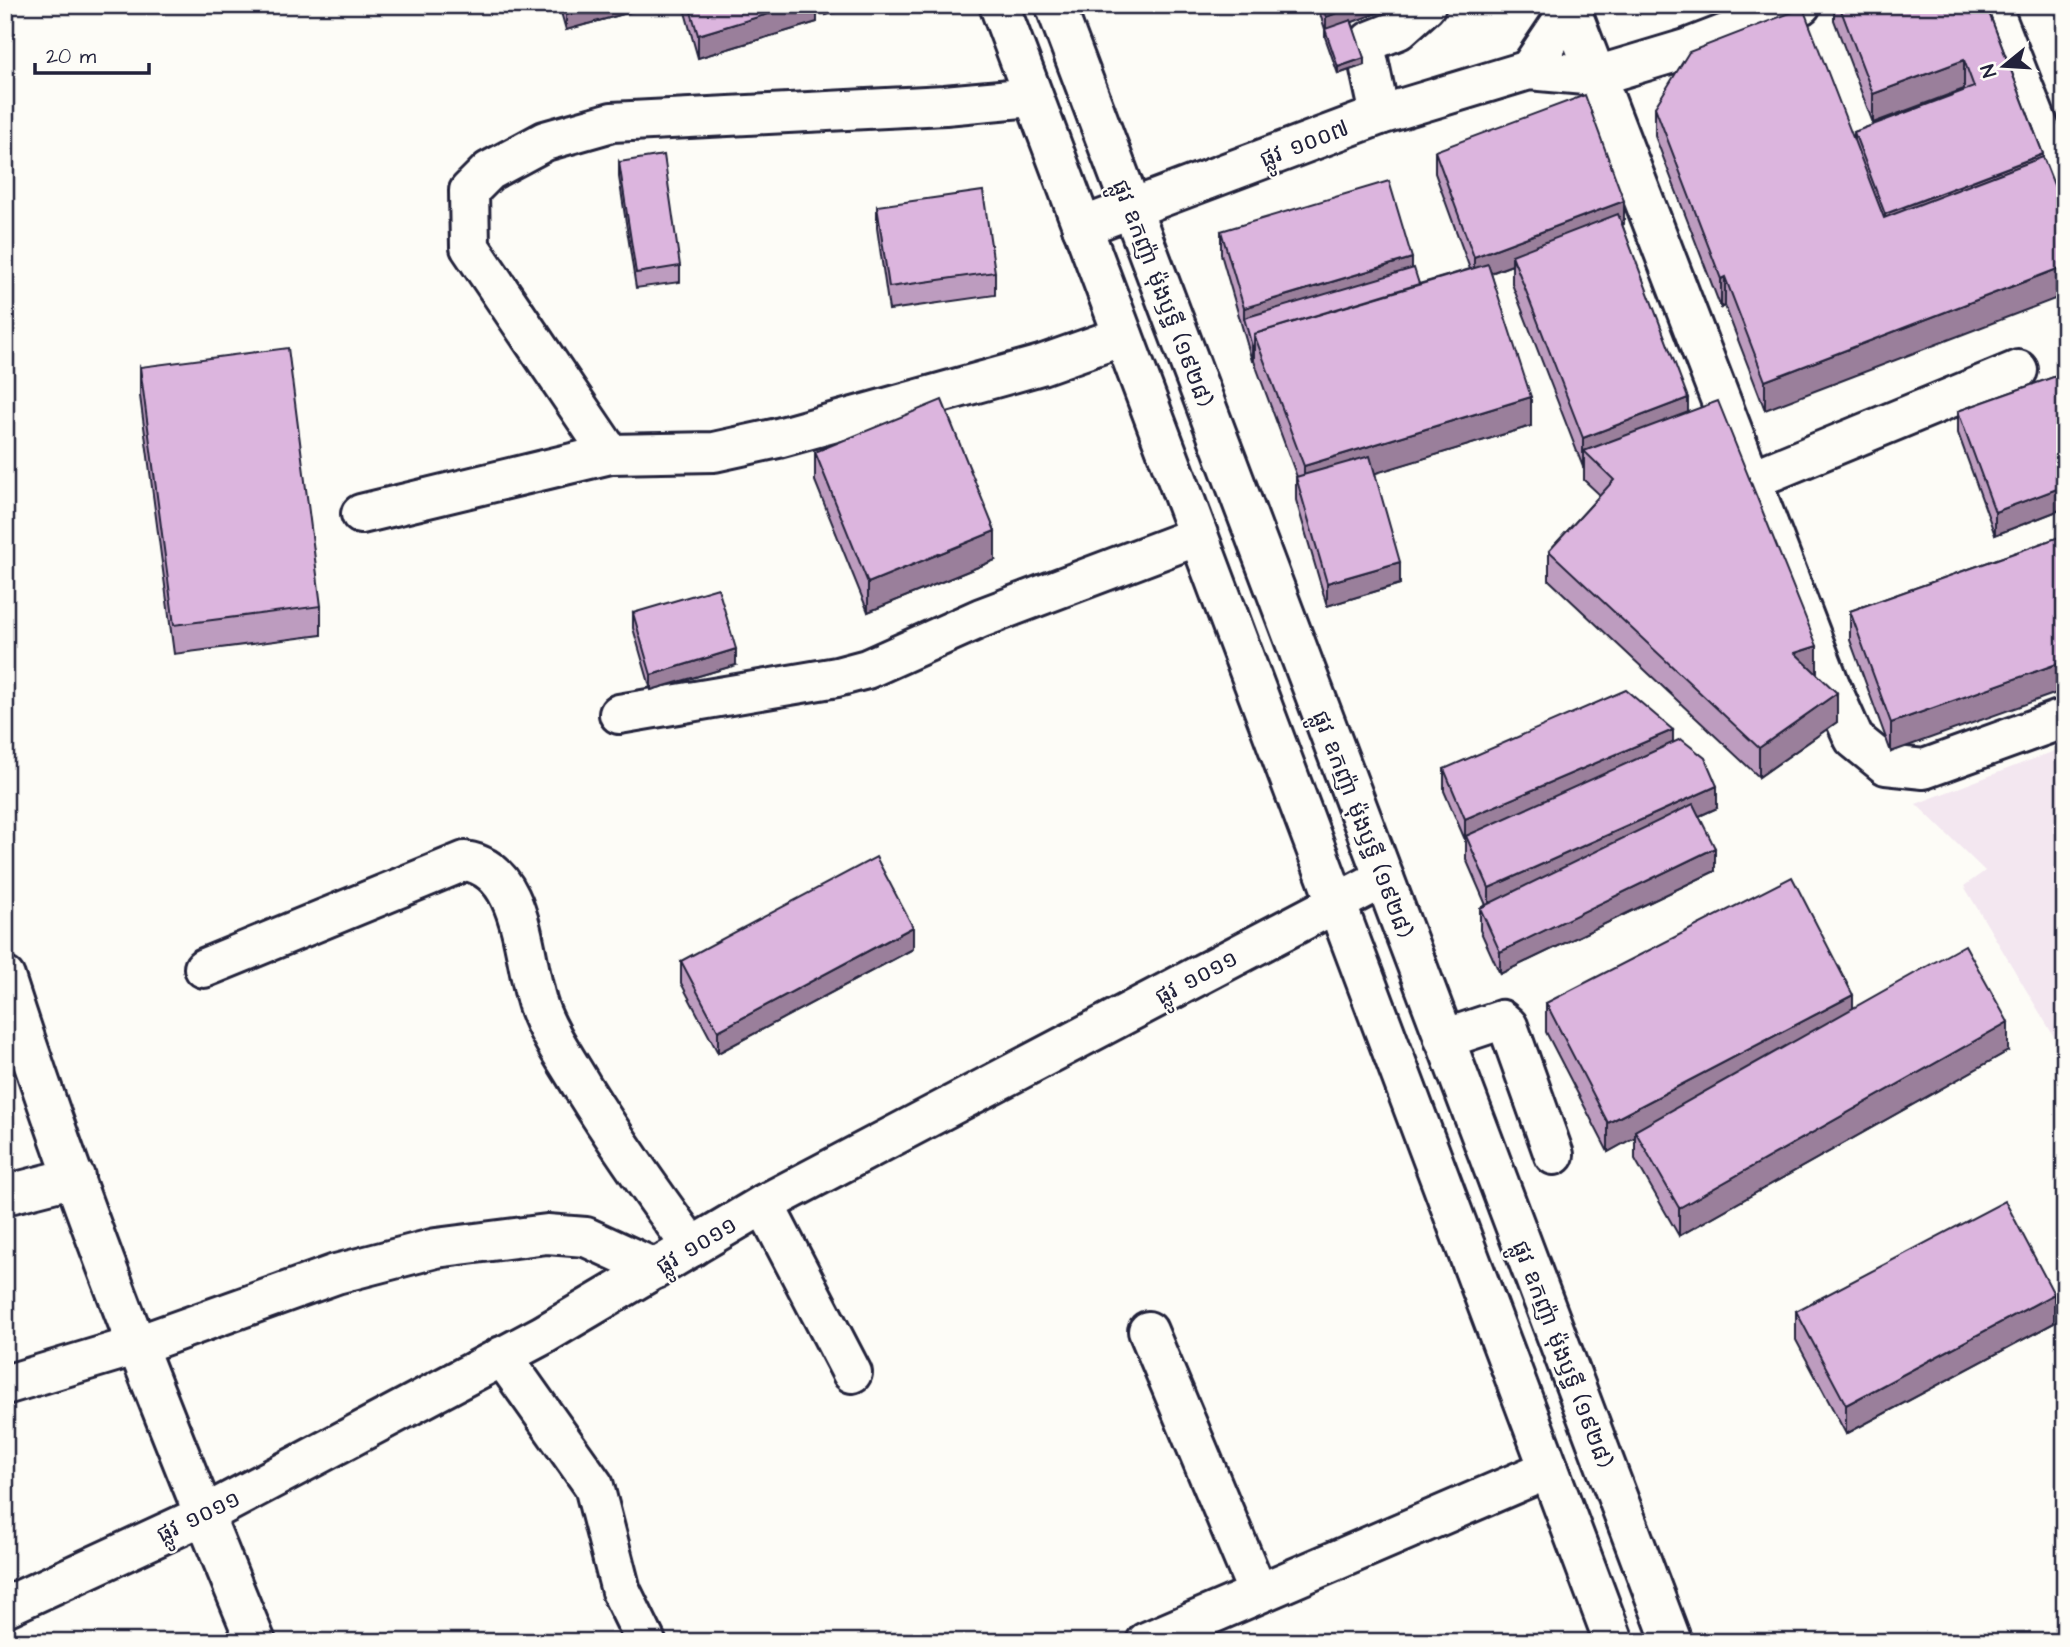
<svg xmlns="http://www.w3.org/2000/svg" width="2070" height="1647" font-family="'Architects Daughter','Noto Sans Khmer',sans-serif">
	<rect width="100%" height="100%" fill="#fdfcf7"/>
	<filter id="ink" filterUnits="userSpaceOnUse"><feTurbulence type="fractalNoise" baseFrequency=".0143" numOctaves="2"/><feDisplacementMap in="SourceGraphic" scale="14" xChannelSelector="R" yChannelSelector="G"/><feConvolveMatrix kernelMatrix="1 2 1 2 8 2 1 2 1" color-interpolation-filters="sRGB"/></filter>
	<g filter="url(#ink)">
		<polygon fill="#f3e7f0" points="2065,747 2065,1055 1964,886 1985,871 1916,804"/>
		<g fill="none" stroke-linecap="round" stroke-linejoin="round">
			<defs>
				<g id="minor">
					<polyline points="1569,5 1830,685 1854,739 1886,765 1924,769 2065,718"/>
					<polyline points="1991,5 2065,193"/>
					<polyline points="1529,70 1570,9 1576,5"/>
					<polyline points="1380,115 1366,50 1370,41 1398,30 1426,5"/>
					<polyline points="1082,227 1380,115 1529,70 1596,76 1686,49 1801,5"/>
					<polyline points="610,454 470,247 469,191 489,171 545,141 612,122 945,105 1033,97"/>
					<polyline points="1751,480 2018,370"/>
					<polyline points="361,514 610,454 714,452 778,438 1041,365 1123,336"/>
					<polyline points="619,714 837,677 867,669 981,618 1198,536"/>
					<path d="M204 968 465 861C526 870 522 961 539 1008 549 1036 568 1062 583 1088 617 1143 654 1195 692 1247"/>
					<path d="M5 977C77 1202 166 1423 256 1642"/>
					<polyline points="1444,1039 1501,1020 1508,1026 1554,1155"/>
					<polyline points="5,1195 75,1177"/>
					<polyline points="764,1204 852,1373"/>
					<polyline points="1148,1331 1258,1593"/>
					<polyline points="502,1356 594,1486 621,1591 646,1642"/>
					<polyline points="5,1385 138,1345 336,1274 436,1248 547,1234 586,1237 656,1269"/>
					<polyline points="5,1607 204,1515 543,1335 764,1204 1384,878"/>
					<polyline points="1146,1642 1549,1469"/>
				</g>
				<g id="major">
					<polyline points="999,5 1614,1642"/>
					<polyline points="1055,5 1672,1642"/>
				</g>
			</defs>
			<use href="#minor" stroke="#22223b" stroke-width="44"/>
			<use href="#major" stroke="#22223b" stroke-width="44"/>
			<use href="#minor" stroke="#fdfcf7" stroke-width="38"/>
			<use href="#major" stroke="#fdfcf7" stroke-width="38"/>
		</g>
		<g fill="#bd9cbf" stroke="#22223b" stroke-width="2">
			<polygon points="559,5 638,5 638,10 566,30"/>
			<polygon points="683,5 817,5 817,22 698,58"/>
			<polygon points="823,5 860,5 826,15"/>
			<polygon points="1317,5 1382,5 1382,11 1352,22 1364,65 1338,74 1325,37 1325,29"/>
			<polygon points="1834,5 1986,5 2043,154 1765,410 1725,306 1721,308 1655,136 1655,107 1854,140 1854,132 1964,91 1964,89 1873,123 1834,20"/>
			<polygon points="1435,151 1624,224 1622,224 1688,412 1817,674 1837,722 1759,777 1549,580 1549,551 1600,495 1584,480 1584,466 1583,467 1512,284 1512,265 1491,273 1531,426 1375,473 1400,584 1327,606 1296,500 1296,477 1297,477 1254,361 1252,361 1221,254 1221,231 1412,268 1419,284 1470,269 1435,173"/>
			<polygon points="619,162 680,266 680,282 636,288 619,177"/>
			<polygon points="877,206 995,272 995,295 889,310 877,228"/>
			<polygon points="140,367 321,606 321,635 174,654 140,396"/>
			<polygon points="2065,373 2065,508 1995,535 1958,433 1958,411"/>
			<polygon points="815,452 995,560 868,612 815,481"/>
			<polygon points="2065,535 1891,752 1850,640 1850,611"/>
			<polygon points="633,613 736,665 651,690 633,628"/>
			<polygon points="1673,743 1717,808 1699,816 1715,871 1500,974 1480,930 1480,908 1486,905 1466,859 1466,842 1444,791 1444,769"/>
			<polygon points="913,949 718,1053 681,983 681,961"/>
			<polygon points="1546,1003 1853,1008 2008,1051 1679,1236 1635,1159 1635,1137 1608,1152 1546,1032"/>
			<polygon points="1796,1311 2054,1323 1846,1434 1796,1340"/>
		</g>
		<g fill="#9a7f9b" stroke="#22223b" stroke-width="2">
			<polygon points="601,5 638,5 638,10 566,30 566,15"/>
			<polygon points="798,5 817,5 817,22 698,58 698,35"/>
			<polygon points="826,5 860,5 826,15"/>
			<polygon points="1358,5 1382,5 1382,11 1326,32 1326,17"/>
			<polygon points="1364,58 1364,65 1338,74 1338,67"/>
			<polygon points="1964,60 1964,89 1873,123 1873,94"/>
			<polygon points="2043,154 2043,183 1885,243 1885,214"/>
			<polygon points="1624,201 1624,224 1515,264 1512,255 1512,265 1474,279 1474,257"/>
			<polygon points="1412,258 1412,280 1244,319 1244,308"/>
			<polygon points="2065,266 2065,295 1765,410 1765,381"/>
			<polygon points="1725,277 1725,306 1721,308 1721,279"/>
			<rect x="1252" y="346" width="2" height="15"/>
			<polygon points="1531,397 1531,426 1304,495 1304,466"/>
			<polygon points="1688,398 1688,427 1584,451 1584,466 1583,467 1583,438"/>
			<polygon points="2065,486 2065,508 1995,535 1995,512"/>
			<polygon points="995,531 995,560 868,612 868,583"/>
			<polygon points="1400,562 1400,584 1327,606 1327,583"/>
			<polygon points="1817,646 1817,675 1795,653"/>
			<polygon points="736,649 736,665 651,690 651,675"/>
			<polygon points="2065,661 2065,690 1891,752 1891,723"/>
			<polygon points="1837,693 1837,722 1759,777 1759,748"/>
			<polygon points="1673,730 1673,752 1466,836 1465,842 1465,819"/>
			<polygon points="1717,786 1717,808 1489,911 1489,888"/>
			<polygon points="1715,848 1715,871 1500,974 1500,952"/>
			<polygon points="913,927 913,949 718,1053 718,1031"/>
			<polygon points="1853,995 1853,1024 1635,1131 1635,1137 1608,1152 1608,1123"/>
			<polygon points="2008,1022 2008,1051 1679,1236 1679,1208"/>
			<polygon points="2054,1294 2054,1323 1846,1434 1846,1405"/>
		</g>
		<g fill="#dcb5de" stroke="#22223b" stroke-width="2">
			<polygon points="564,5 601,5 566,15"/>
			<polygon points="689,5 798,5 698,35"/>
			<polygon points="1322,5 1358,5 1326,17"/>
			<polygon points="1839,5 1986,5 2043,154 1885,214 1854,132 1974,87 1964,60 1873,94"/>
			<polygon points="1803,8 1884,218 2043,157 2065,213 2065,266 1765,381 1725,277 1721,279 1655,107 1689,52"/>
			<polygon points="1351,20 1364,58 1338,67 1325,29"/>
			<polygon points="1585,95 1624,201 1474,257 1435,151"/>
			<polygon points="664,155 680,266 636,273 619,162"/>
			<polygon points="1389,181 1412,258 1244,308 1221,231"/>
			<polygon points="983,191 995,272 889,287 877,206"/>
			<polygon points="1618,214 1688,398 1583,438 1512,255"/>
			<polygon points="1488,264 1531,397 1304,466 1254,334"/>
			<polygon points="1414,268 1419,284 1254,334 1254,346 1252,346 1244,318"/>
			<polygon points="288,348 321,606 174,625 140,367"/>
			<polygon points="2065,373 2065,486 1995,512 1958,411"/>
			<polygon points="942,400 995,531 868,583 815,452"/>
			<polygon points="1718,401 1817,646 1795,653 1837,693 1759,748 1549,551 1614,480 1584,451"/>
			<polygon points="1370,456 1400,562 1327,583 1296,477"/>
			<polygon points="2065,535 2065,661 1891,723 1850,611"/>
			<polygon points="718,588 736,649 651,675 633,613"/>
			<polygon points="1626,690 1673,730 1465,819 1444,769"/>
			<polygon points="1681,739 1705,758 1717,786 1489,888 1466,836"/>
			<polygon points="1693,804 1715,848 1500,952 1480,908"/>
			<polygon points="876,857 913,927 718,1031 681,961"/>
			<polygon points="1792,877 1853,995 1608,1123 1546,1003"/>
			<polygon points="1965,945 2008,1022 1679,1208 1635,1131"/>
			<polygon points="2005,1201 2054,1294 1846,1405 1796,1311"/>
		</g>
	</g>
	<g text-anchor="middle" stroke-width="5" stroke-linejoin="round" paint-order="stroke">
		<g font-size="23" fill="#22223b" stroke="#fdfcf7">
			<text transform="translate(1304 143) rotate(-21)" y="8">ផ្លូវ ១០០៧</text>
			<text transform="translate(1163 293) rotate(69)" y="8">ផ្លូវ ឧកញ៉ា ម៉ុងឫទ្ធី (១៩២៨)</text>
			<text transform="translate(1363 824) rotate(69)" y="8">ផ្លូវ ឧកញ៉ា ម៉ុងឫទ្ធី (១៩២៨)</text>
			<text transform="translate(1196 977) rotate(-28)" y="8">ផ្លូវ ១០១១</text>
			<text transform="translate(696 1245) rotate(-31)" y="8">ផ្លូវ ១០១១</text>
			<text transform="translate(1563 1354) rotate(69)" y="8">ផ្លូវ ឧកញ៉ា ម៉ុងឫទ្ធី (១៩២៨)</text>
			<text transform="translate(198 1516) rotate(-26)" y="8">ផ្លូវ ១០១១</text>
		</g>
	</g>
	<rect width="2070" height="1647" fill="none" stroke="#fdfcf7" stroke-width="28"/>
	<rect x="14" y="14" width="2042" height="1619" fill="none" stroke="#22223b" stroke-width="2.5" filter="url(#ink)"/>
	<g transform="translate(2004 66) rotate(252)" stroke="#fdfcf7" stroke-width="5" paint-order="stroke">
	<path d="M0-5L12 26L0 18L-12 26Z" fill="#22223b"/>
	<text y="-10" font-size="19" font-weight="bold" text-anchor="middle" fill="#22223b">N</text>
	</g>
	<path d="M35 63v10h114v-10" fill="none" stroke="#22223b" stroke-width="3.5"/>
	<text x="46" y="63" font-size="21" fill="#22223b" stroke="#fdfcf7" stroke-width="5" paint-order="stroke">20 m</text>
</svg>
